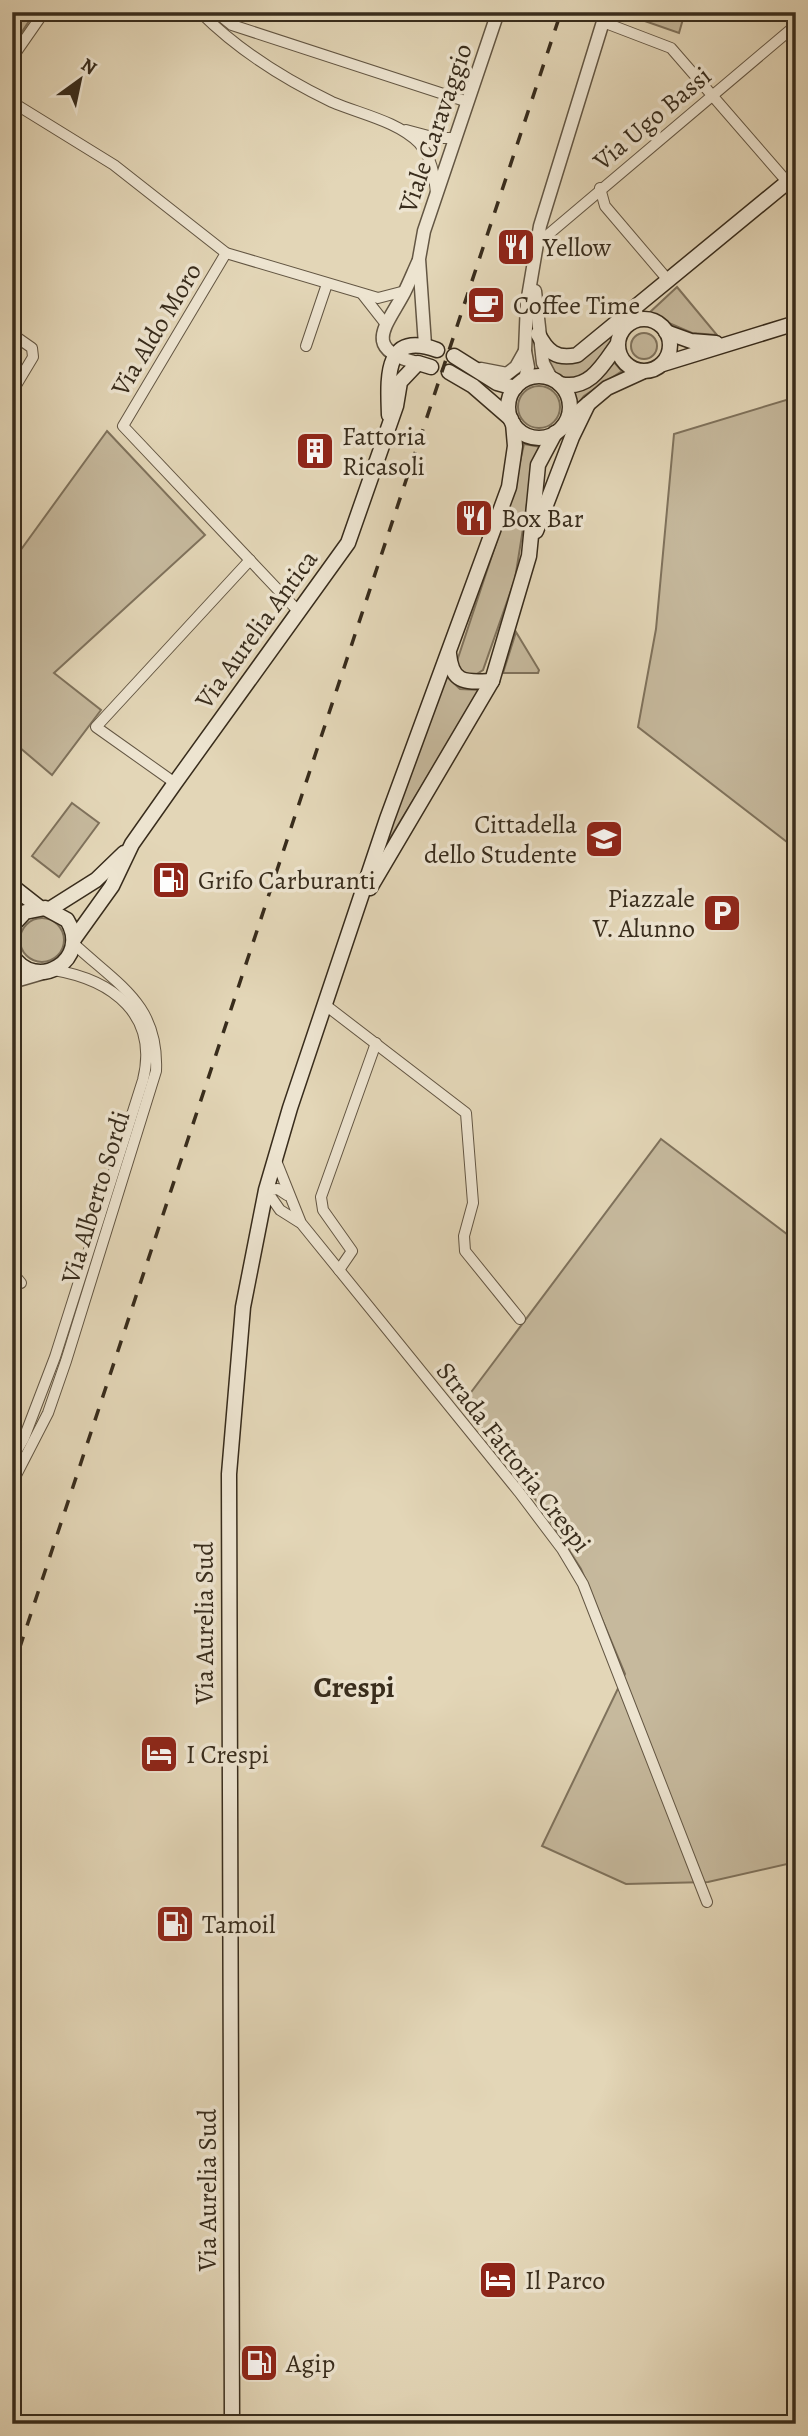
<svg xmlns="http://www.w3.org/2000/svg" width="808" height="2436" font-family="Alegreya,serif">
	<rect width="100%" height="100%" fill="#e3d6b7"/>
	<filter id="stains"><feTurbulence type="fractalNoise" baseFrequency=".00286" numOctaves="4"/><feColorMatrix values="0 0 0 0 .2 0 0 0 0 .09 0 0 0 0 .02 0 0 0 .5 -.17"/></filter>
	<radialGradient id="worn" r=".72"><stop offset=".6" stop-color="#630" stop-opacity="0"/><stop offset="1" stop-color="#630" stop-opacity=".3"/></radialGradient>
	<g fill="#c6b99d" stroke="#7f725c" stroke-width="2">
		<polygon points="15,12 35,12 12,47 12,17"/>
		<polygon points="619,12 685,12 679,33"/>
		<polygon points="677,287 717,335 692,333 648,314"/>
		<circle cx="644" cy="346" r="13"/>
		<path d="M609 337 612 341C604 357 578 393 558 376 552 372 549 363 546 357 572 372 589 353 609 337Z"/>
		<polygon points="613,361 622,371 584,396 576,406 572,392 582,390"/>
		<circle cx="539" cy="407" r="21"/>
		<polygon points="796,397 796,849 638,727 656,629 674,434"/>
		<polygon points="107,431 205,535 54,673 101,710 52,775 12,741 12,562"/>
		<polygon points="524,444 541,447 532,472 515,579 483,670 472,677 458,669 457,661 514,489"/>
		<polygon points="516,632 539,670 538,673 503,673"/>
		<polygon points="445,675 460,689 480,690 383,850"/>
		<polygon points="72,803 99,823 59,877 32,856"/>
		<circle cx="42" cy="940" r="22"/>
		<polygon points="661,1139 796,1241 796,1862 708,1882 626,1884 542,1846 625,1674 581,1569 544,1511 463,1403"/>
	</g>
	<g fill="none" stroke-linecap="round" stroke-linejoin="round">
		<defs>
			<g id="minor">
				<path d="M200 12C238 50 284 79 332 102 360 114 397 121 419 143 432 158 434 174 436 193"/>
				<polyline points="216,12 232,25 468,102"/>
				<polyline points="603,22 671,48 796,192"/>
				<polyline points="12,58 44,12"/>
				<polyline points="12,102 114,165 226,253 378,298 405,291"/>
				<polyline points="406,130 436,138 456,138"/>
				<polyline points="600,188 605,206 668,280"/>
				<polyline points="537,244 796,25"/>
				<polyline points="226,253 123,426 299,612"/>
				<polyline points="363,295 385,323"/>
				<polyline points="12,334 32,348 33,357 12,392"/>
				<polyline points="306,346 327,284"/>
				<polyline points="175,783 96,727 250,560"/>
				<polyline points="324,1004 466,1113 473,1203 464,1236 465,1251 520,1319"/>
				<polyline points="275,1158 301,1223 519,1492 562,1549 583,1584 707,1902"/>
				<polyline points="287,1195 278,1189 266,1190 280,1210 299,1222"/>
				<polyline points="339,1270 352,1251 323,1210 321,1197 376,1043"/>
				<polyline points="12,1272 21,1283"/>
				<path d="M12 1459 24 1438 55 1357 143 1080C159 1015 113 980 54 970"/>
				<path d="M12 1483 48 1413 66 1361 156 1071C159 1004 118 985 74 944"/>
			</g>
			<g id="tertiary">
				<polyline points="535,291 543,363 551,378"/>
				<polyline points="425,345 419,259 424,231 498,12"/>
				<path d="M418 363C361 349 386 327 404 293 409 283 413 273 418 262"/>
				<polyline points="481,369 507,374 516,367 525,351"/>
				<polyline points="525,379 528,367 525,351 527,303 540,226 606,12"/>
				<polyline points="12,982 43,973"/>
			</g>
			<g id="secondary">
				<circle cx="644" cy="345" r="26"/>
				<polyline points="666,332 691,341 716,343"/>
				<path d="M538 334C547 351 556 360 577 355L796 175"/>
				<polyline points="454,356 497,383 515,388"/>
				<polyline points="663,364 796,323"/>
				<polyline points="449,372 473,386 511,419"/>
				<circle cx="539" cy="407" r="31"/>
				<path d="M560 384C589 391 603 365 617 345"/>
				<polyline points="582,409 607,388 642,372"/>
				<path d="M389 415C388 380 383 330 437 350"/>
				<polyline points="536,531 572,437 588,404"/>
				<path d="M449 654C452 685 467 682 492 681"/>
				<polyline points="12,886 40,908"/>
				<polyline points="370,888 492,681 529,556 538,465 555,433"/>
				<polyline points="50,909 96,880 124,853"/>
				<path d="M12 926 25 912 45 908 67 920C92 959 36 994 12 955"/>
				<polyline points="74,939 112,886 132,844 175,783 348,543 396,406 400,382 418,363 431,367"/>
				<polyline points="232,2424 229,1474 243,1307 266,1190 290,1108 387,819 509,487 515,446 513,423"/>
			</g>
		</defs>
		<use href="#minor" stroke="#635643" stroke-width="12"/>
		<use href="#tertiary" stroke="#635643" stroke-width="15"/>
		<use href="#secondary" stroke="#382c1c" stroke-width="17"/>
		<use href="#minor" stroke="#ede4d0" stroke-width="10"/>
		<use href="#tertiary" stroke="#ede4d0" stroke-width="12"/>
		<use href="#secondary" stroke="#ede4d0" stroke-width="14"/>
		<polyline stroke="#382c1c" stroke-width="3.5" stroke-dasharray="12 12" stroke-linecap="butt" points="12,1671 561,12"/>
	</g>
	<defs>
		<symbol id="restaurant-square" viewBox="-11 -11 22 22"><rect x="-9" y="-9" width="18" height="18" rx="4" fill="#8f2418" stroke="#ede4d0"/><path d="M-5-6h1v4h1v-4h1v4h1v-4h1v5L-1.5 .5V6h-2V.5L-5-1ZM5-6V6H3V1.5H1.5Q1.5-4 5-6Z" fill="#fff"/></symbol>
		<symbol id="cafe-square" viewBox="-11 -11 22 22"><rect x="-9" y="-9" width="18" height="18" rx="4" fill="#8f2418" stroke="#ede4d0"/><path d="M-5.5-4.5H6V0H3Q3 3.5 0 3.5H-2.5Q-5.5 3.5-5.5 0ZM3-3.2v2h1.7v-2ZM-6 4.5H4V6H-6Z" fill="#fff"/></symbol>
		<symbol id="building-square" viewBox="-11 -11 22 22"><rect x="-9" y="-9" width="18" height="18" rx="4" fill="#8f2418" stroke="#ede4d0"/><path d="M-4-6H4V6H1V3H-1V6H-4ZM-2.5-4.3h1.7v1.8h-1.7ZM.8-4.3h1.7v1.8H.8ZM-2.5-1h1.7V.8h-1.7ZM.8-1h1.7V.8H.8Z" fill="#fff"/></symbol>
		<symbol id="school-square" viewBox="-11 -11 22 22"><rect x="-9" y="-9" width="18" height="18" rx="4" fill="#8f2418" stroke="#ede4d0"/><path d="M0-5L7-2L0 1L-7-2ZM-4 1L0 2.5L4 1V4Q0 6-4 4Z" fill="#fff"/></symbol>
		<symbol id="fuel-square" viewBox="-11 -11 22 22"><rect x="-9" y="-9" width="18" height="18" rx="4" fill="#8f2418" stroke="#ede4d0"/><path d="M-5.5-6h7V0h2V4h1.3V-2.5L3-4.5l.8-.8L6-3V5H2.5V1h-1V6h-7ZM-4.2-4.7v3.2H.2V-4.7Z" fill="#fff"/></symbol>
		<symbol id="parking-square" viewBox="-11 -11 22 22"><rect x="-9" y="-9" width="18" height="18" rx="4" fill="#8f2418" stroke="#ede4d0"/><path d="M-3.5-5.5H1a3.5 3.5 0 0 1 0 7H-1V5.5H-3.5ZM-1-3.4V-.6H.8a1.4 1.4 0 0 0 0-2.8Z" fill="#fff"/></symbol>
		<symbol id="hotel-square" viewBox="-11 -11 22 22"><rect x="-9" y="-9" width="18" height="18" rx="4" fill="#8f2418" stroke="#ede4d0"/><path d="M-6-4.5h1.5V1H6V5H4.5V3h-9V5H-6ZM-4 0a1.8 1.8 0 1 1 3.6 0ZM.5 0V-2.5h3Q6-2.5 6 0Z" fill="#fff"/></symbol>
	</defs>
	<g fill-rule="evenodd">
		<use href="#restaurant-square" x="494" y="225" width="44" height="44"/>
		<use href="#cafe-square" x="464" y="283" width="44" height="44"/>
		<use href="#building-square" x="293" y="429" width="44" height="44"/>
		<use href="#restaurant-square" x="452" y="496" width="44" height="44"/>
		<use href="#school-square" x="582" y="817" width="44" height="44"/>
		<use href="#fuel-square" x="149" y="858" width="44" height="44"/>
		<use href="#parking-square" x="700" y="891" width="44" height="44"/>
		<use href="#hotel-square" x="137" y="1732" width="44" height="44"/>
		<use href="#fuel-square" x="153" y="1902" width="44" height="44"/>
		<use href="#hotel-square" x="476" y="2258" width="44" height="44"/>
		<use href="#fuel-square" x="237" y="2341" width="44" height="44"/>
	</g>
	<g text-anchor="middle" stroke-width="7" stroke-linejoin="round" paint-order="stroke">
		<g font-size="26" fill="#382c1c" stroke="#ede4d0">
			<text transform="translate(652 118) rotate(-40)" y="9">Via Ugo Bassi</text>
			<text transform="translate(435 128) rotate(-71)" y="9">Viale Caravaggio</text>
			<text transform="translate(156 329) rotate(-59)" y="9">Via Aldo Moro</text>
			<text transform="translate(256 629) rotate(-54)" y="9">Via Aurelia Antica</text>
			<text transform="translate(95 1197) rotate(-73)" y="9">Via Alberto Sordi</text>
			<text transform="translate(514 1457) rotate(52)" y="9">Strada Fattoria Crespi</text>
			<text transform="translate(204 1623) rotate(-90)" y="9">Via Aurelia Sud</text>
			<text transform="translate(207 2190) rotate(-90)" y="9">Via Aurelia Sud</text>
		</g>
		<g font-size="26" fill="#382c1c" stroke="#ede4d0" text-anchor="start">
			<text x="543" y="256">Yellow</text>
			<text x="513" y="314">Coffee Time</text>
			<text x="342" y="445">Fattoria<tspan x="342" dy="30">Ricasoli</tspan></text>
			<text x="501" y="527">Box Bar</text>
			<text x="577" y="833" text-anchor="end">Cittadella<tspan x="577" dy="30">dello Studente</tspan></text>
			<text x="198" y="889">Grifo Carburanti</text>
			<text x="695" y="907" text-anchor="end">Piazzale<tspan x="695" dy="30">V. Alunno</tspan></text>
			<text x="186" y="1763">I Crespi</text>
			<text x="202" y="1933">Tamoil</text>
			<text x="525" y="2289">Il Parco</text>
			<text x="286" y="2372">Agip</text>
		</g>
		<g font-size="30" font-weight="bold" fill="#382c1c" stroke="#ede4d0">
			<text x="354" y="1697">Crespi</text>
		</g>
	</g>
	<rect width="808" height="2436" fill="none" stroke="#e3d6b7" stroke-width="42"/>
	<rect x="14" y="14" width="780" height="2408" fill="none" stroke="#382c1c" stroke-width="3.5"/>
	<rect x="21" y="21" width="766" height="2394" fill="none" stroke="#382c1c" stroke-width="2"/>
	<g transform="translate(80 80) rotate(33)" stroke="#ede4d0" stroke-width="5" paint-order="stroke">
	<path d="M0-5L12 26L0 18L-12 26Z" fill="#382c1c"/>
	<text y="-10" font-size="19" font-weight="bold" text-anchor="middle" fill="#382c1c">N</text>
	</g>
	<rect width="100%" height="100%" filter="url(#stains)"/>
	<rect width="100%" height="100%" fill="url(#worn)"/>
</svg>
